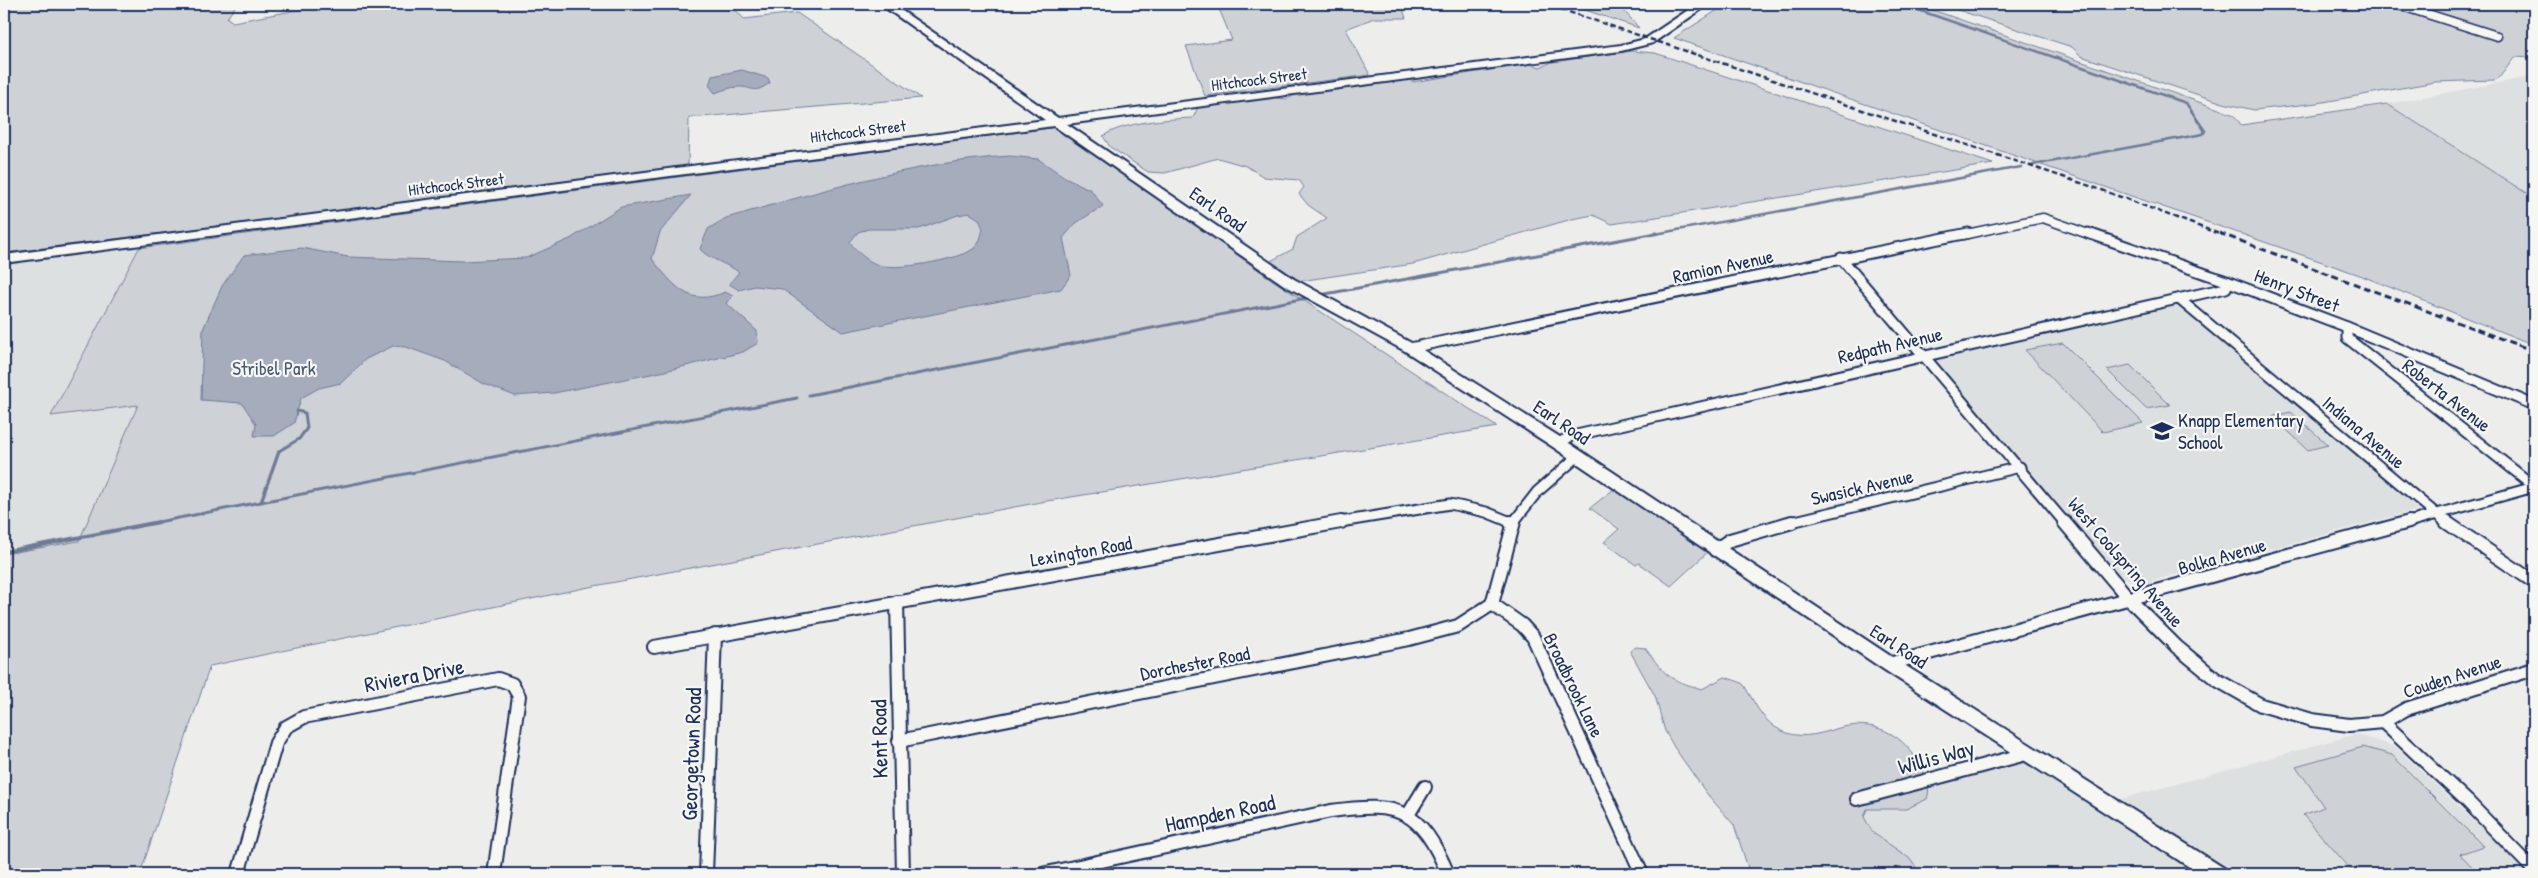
<svg xmlns="http://www.w3.org/2000/svg" width="2538" height="878" font-family="'Patrick Hand',sans-serif">
	<rect width="100%" height="100%" fill="#edeeec"/>
	<filter id="ink" filterUnits="userSpaceOnUse"><feTurbulence type="fractalNoise" baseFrequency=".02" numOctaves="2"/><feDisplacementMap in="SourceGraphic" scale="10" xChannelSelector="R" yChannelSelector="G"/><feConvolveMatrix kernelMatrix="1 2 1 2 8 2 1 2 1" color-interpolation-filters="sRGB"/></filter>
	<g filter="url(#ink)">
		<g fill="#dde0e1">
			<polygon points="2534,76 2534,198 2387,104"/>
			<polygon points="140,245 51,416 138,404 90,517 79,541 4,554 4,262"/>
			<polygon points="2170,303 2187,308 2411,502 2417,510 2152,581 2152,585 2136,584 2114,571 1935,359"/>
			<polygon points="2356,734 2396,747 2530,874 2233,874 2124,805 2121,799"/>
			<polygon points="2023,759 2208,874 1840,874 1796,818"/>
		</g>
		<g fill="#ced2d7" stroke="#74809a">
			<polygon points="4,4 237,4 227,18 233,22 330,4 730,4 744,19 797,13 921,98 689,118 688,167 4,253"/>
			<polygon points="1217,4 1401,4 1406,18 1374,18 1346,29 1370,75 1205,96 1186,46 1232,40"/>
			<polygon points="1567,4 1618,4 1639,28"/>
			<polygon points="1727,4 1915,4 2219,109 2234,115 2241,125 2387,104 2534,198 2534,345 2357,274 1674,38"/>
			<polygon points="1939,4 2534,4 2534,58 2515,57 2499,78 2494,80 2435,82 2318,103 2254,110 2223,103 2081,56 2072,47"/>
			<path d="M1631 51 1655 53 1993 164 1612 224 1593 215 1572 219 1413 264 1300 281 1289 279 1267 263 1293 249 1297 237 1327 218 1308 205 1299 194 1304 187 1299 180 1264 177 1246 166 1218 158 1165 173 1148 172 1110 147 1103 136C1124 122 1167 119 1193 118L1198 107 1269 97 1287 99 1295 95 1409 79 1412 82 1530 64 1540 67 1552 62Z"/>
			<polygon points="1058,127 1271,279 1497,427 1041,502 584,588 210,666 140,874 4,874 4,554 79,541 138,405 51,416 139,248"/>
			<polygon points="2063,343 2143,423 2103,432 2025,350"/>
			<polygon points="2130,365 2170,405 2146,409 2107,370"/>
			<polygon points="2291,412 2328,445 2308,450 2272,416"/>
			<polygon points="1614,489 1708,552 1671,586 1639,563 1636,565 1604,542 1619,529 1590,508"/>
			<path d="M1636 647 1645 648C1667 677 1667 679 1702 689L1725 677C1730 679 1739 681 1743 684 1746 687 1748 693 1751 697 1760 713 1769 727 1787 733 1805 739 1823 733 1839 728 1872 719 1901 733 1917 760 1924 772 1932 785 1927 799L1906 809H1867L1864 817 1873 833 1909 858 1921 874H1750L1734 825 1707 794 1674 747 1665 731 1655 696 1630 651Z"/>
			<polygon points="2363,747 2392,755 2483,846 2460,854 2479,874 2355,874 2303,815 2324,807 2296,766"/>
		</g>
		<g fill="#a5acbc" stroke="#6e7a96" fill-rule="evenodd">
			<path d="M742 70 768 78 770 83C752 95 755 87 739 87 731 87 723 90 715 93L709 85 712 76Z"/>
			<path d="M1010 156 1038 159 1065 177 1091 190 1103 206 1076 223 1063 238 1071 275 1061 289 843 332 782 289 755 286 739 290 729 284 739 272C727 264 707 258 700 249L708 229 726 218C819 192 913 162 1010 156ZM969 213 979 219 983 229C981 236 980 244 973 249 957 260 894 272 876 264 866 260 856 251 850 242L858 232 869 229H919L958 215Z"/>
			<path d="M691 195 660 232 652 259C674 285 688 308 725 292L733 296 726 303 757 331 758 343 743 352 661 372 554 393 515 396 484 384 445 361 406 347 393 346 366 359 341 383 319 388 301 398 294 423 274 436H254L256 424 242 403 201 400 203 329 222 286 244 255 302 248 348 257 462 261 526 258 570 239 621 207Z"/>
		</g>
		<g fill="none" stroke-linecap="round" stroke-linejoin="round">
			<g stroke="#6e7a96" stroke-width="2.5">
				<polyline points="1901,4 2186,103 2205,131 2203,134 2033,165"/>
				<polyline points="1650,235 2021,167"/>
			</g>
			<g stroke="#6e7a96" stroke-width="3">
				<polyline points="1320,295 1657,233"/>
				<polyline points="809,395 1311,297"/>
				<polyline points="261,502 279,451 299,439 307,428 305,413 297,411"/>
				<polyline points="153,523 797,398"/>
			</g>
			<polyline stroke="#6e7a96" stroke-width="4" points="4,552 159,522"/>
			<defs>
				<g id="street-far2">
					<polyline points="2396,4 2497,36"/>
					<polyline points="1962,235 2043,218 2091,235"/>
				</g>
				<g id="street-far1">
					<polyline points="2088,233 2229,282 2347,327 2534,405"/>
					<polyline points="1841,258 2065,523"/>
					<polyline points="2179,299 2447,523"/>
					<polyline points="2347,327 2347,338 2534,486"/>
					<polyline points="1410,348 1968,233"/>
					<polyline points="1558,443 1572,436 2226,288 2229,282"/>
					<polyline points="1334,523 1450,504 1486,512 1513,523"/>
					<polyline points="1513,523 1537,492 1577,457"/>
					<polyline points="1787,523 2020,467"/>
					<polyline points="2405,523 2534,487"/>
				</g>
				<g id="street">
					<polyline points="1510,522 1513,523"/>
					<polyline points="1514,522 1492,604 1522,625 1533,637 1642,874"/>
					<polyline points="2064,522 2130,600 2177,647 2217,680 2261,705 2312,720 2349,725 2383,722 2406,709 2534,669"/>
					<polyline points="2446,522 2534,582"/>
					<polyline points="1715,550 1730,540 1792,522"/>
					<polyline points="897,602 903,874"/>
					<polyline points="654,647 1341,522"/>
					<polyline points="1889,664 2409,522"/>
					<polyline points="2383,722 2467,801 2534,870"/>
					<polyline points="899,741 1409,639 1458,626 1492,604"/>
					<polyline points="1857,799 2026,754"/>
					<polyline points="1408,815 1425,787"/>
					<polyline points="238,874 276,743 286,727 304,717 498,679 512,684 519,696 494,874"/>
					<polyline points="706,874 715,635"/>
					<path d="M1042 874 1331 811C1399 802 1420 808 1448 874"/>
				</g>
				<polygon id="secondary" points="880,4 892,4 1058,118 1621,45 1645,39 1697,4 1709,4 1653,43 1621,51 1067,124 1294,279 1415,345 1563,439 1895,659 2224,868 2227,874 2200,874 1883,669 1553,447 1405,351 1284,285 1054,126 4,263 4,255 1045,120"/>
			</defs>
			<use href="#street-far2" stroke="#1b2f5e" stroke-width="11"/>
			<use href="#street-far1" stroke="#1b2f5e" stroke-width="13"/>
			<use href="#street" stroke="#1b2f5e" stroke-width="16"/>
			<use href="#secondary" stroke="#1b2f5e" stroke-width="4"/>
			<use href="#street-far2" stroke="#f6f6f2" stroke-width="8"/>
			<use href="#street-far1" stroke="#f6f6f2" stroke-width="9"/>
			<use href="#street" stroke="#f6f6f2" stroke-width="12"/>
			<use href="#secondary" fill="#f6f6f2" fill-rule="evenodd"/>
			<polyline stroke="#1b2f5e" stroke-width="2.5" stroke-dasharray="5.5 3" stroke-linecap="butt" points="1545,4 2102,190 2222,235"/>
			<polyline stroke="#1b2f5e" stroke-width="3" stroke-dasharray="7 4" stroke-linecap="butt" points="2219,233 2534,351"/>
		</g>
	</g>
	<defs>
		<symbol id="school-bare" viewBox="-9 -9 18 18"><path d="M0-5L7-2L0 1L-7-2ZM-4 1L0 2.5L4 1V4Q0 6-4 4Z" fill="#1b2f5e" stroke="#f6f6f2" stroke-width="2.5" paint-order="stroke"/></symbol>
	</defs>
	<g fill-rule="evenodd">
		<use href="#school-bare" x="2146" y="415" width="32" height="32"/>
	</g>
	<g text-anchor="middle" stroke-width="4.5" stroke-linejoin="round" paint-order="stroke">
		<g font-size="16" fill="#1b2f5e" stroke="#f6f6f2">
			<text transform="translate(1259 79) rotate(-7)" y="6">Hitchcock Street</text>
			<text transform="translate(858 131) rotate(-7)" y="6">Hitchcock Street</text>
			<text transform="translate(456 184) rotate(-7)" y="6">Hitchcock Street</text>
		</g>
		<g font-size="19" fill="#1b2f5e" stroke="#f6f6f2">
			<text transform="translate(1218 209) rotate(35)" y="7">Earl Road</text>
			<text transform="translate(1723 266) rotate(-12)" y="7">Ramion Avenue</text>
			<text transform="translate(2297 290) rotate(21)" y="7">Henry Street</text>
			<text transform="translate(1890 345) rotate(-13)" y="7">Redpath Avenue</text>
			<text transform="translate(2447 395) rotate(38)" y="7">Roberta Avenue</text>
			<text transform="translate(1562 422) rotate(34)" y="7">Earl Road</text>
			<text transform="translate(2364 432) rotate(40)" y="7">Indiana Avenue</text>
			<text transform="translate(1862 487) rotate(-13)" y="7">Swasick Avenue</text>
			<text transform="translate(1081 551) rotate(-10)" y="7">Lexington Road</text>
			<text transform="translate(2222 556) rotate(-16)" y="7">Bolka Avenue</text>
			<text transform="translate(2126 562) rotate(49)" y="7">West Coolspring Avenue</text>
			<text transform="translate(1899 646) rotate(33)" y="7">Earl Road</text>
			<text transform="translate(1195 663) rotate(-11)" y="7">Dorchester Road</text>
			<text transform="translate(2452 676) rotate(-18)" y="7">Couden Avenue</text>
			<text transform="translate(1574 685) rotate(64)" y="7">Broadbrook Lane</text>
		</g>
		<g font-size="19" fill="#48587c" stroke="#f6f6f2">
			<text x="274" y="375">Stribel Park</text>
		</g>
		<g font-size="19" fill="#1b2f5e" stroke="#f6f6f2" text-anchor="start">
			<text x="2178" y="427">Knapp Elementary<tspan x="2178" dy="22">School</tspan></text>
		</g>
		<g font-size="22" fill="#1b2f5e" stroke="#f6f6f2">
			<text transform="translate(414 675) rotate(-11)" y="8">Riviera Drive</text>
			<text transform="translate(879 739) rotate(-91)" y="8">Kent Road</text>
			<text transform="translate(691 754) rotate(-88)" y="8">Georgetown Road</text>
			<text transform="translate(1936 757) rotate(-15)" y="8">Willis Way</text>
			<text transform="translate(1220 813) rotate(-12)" y="8">Hampden Road</text>
		</g>
	</g>
	<rect width="2538" height="878" fill="none" stroke="#f6f6f2" stroke-width="20"/>
	<rect x="10" y="10" width="2518" height="858" fill="none" stroke="#1b2f5e" stroke-width="2" filter="url(#ink)"/>
</svg>
